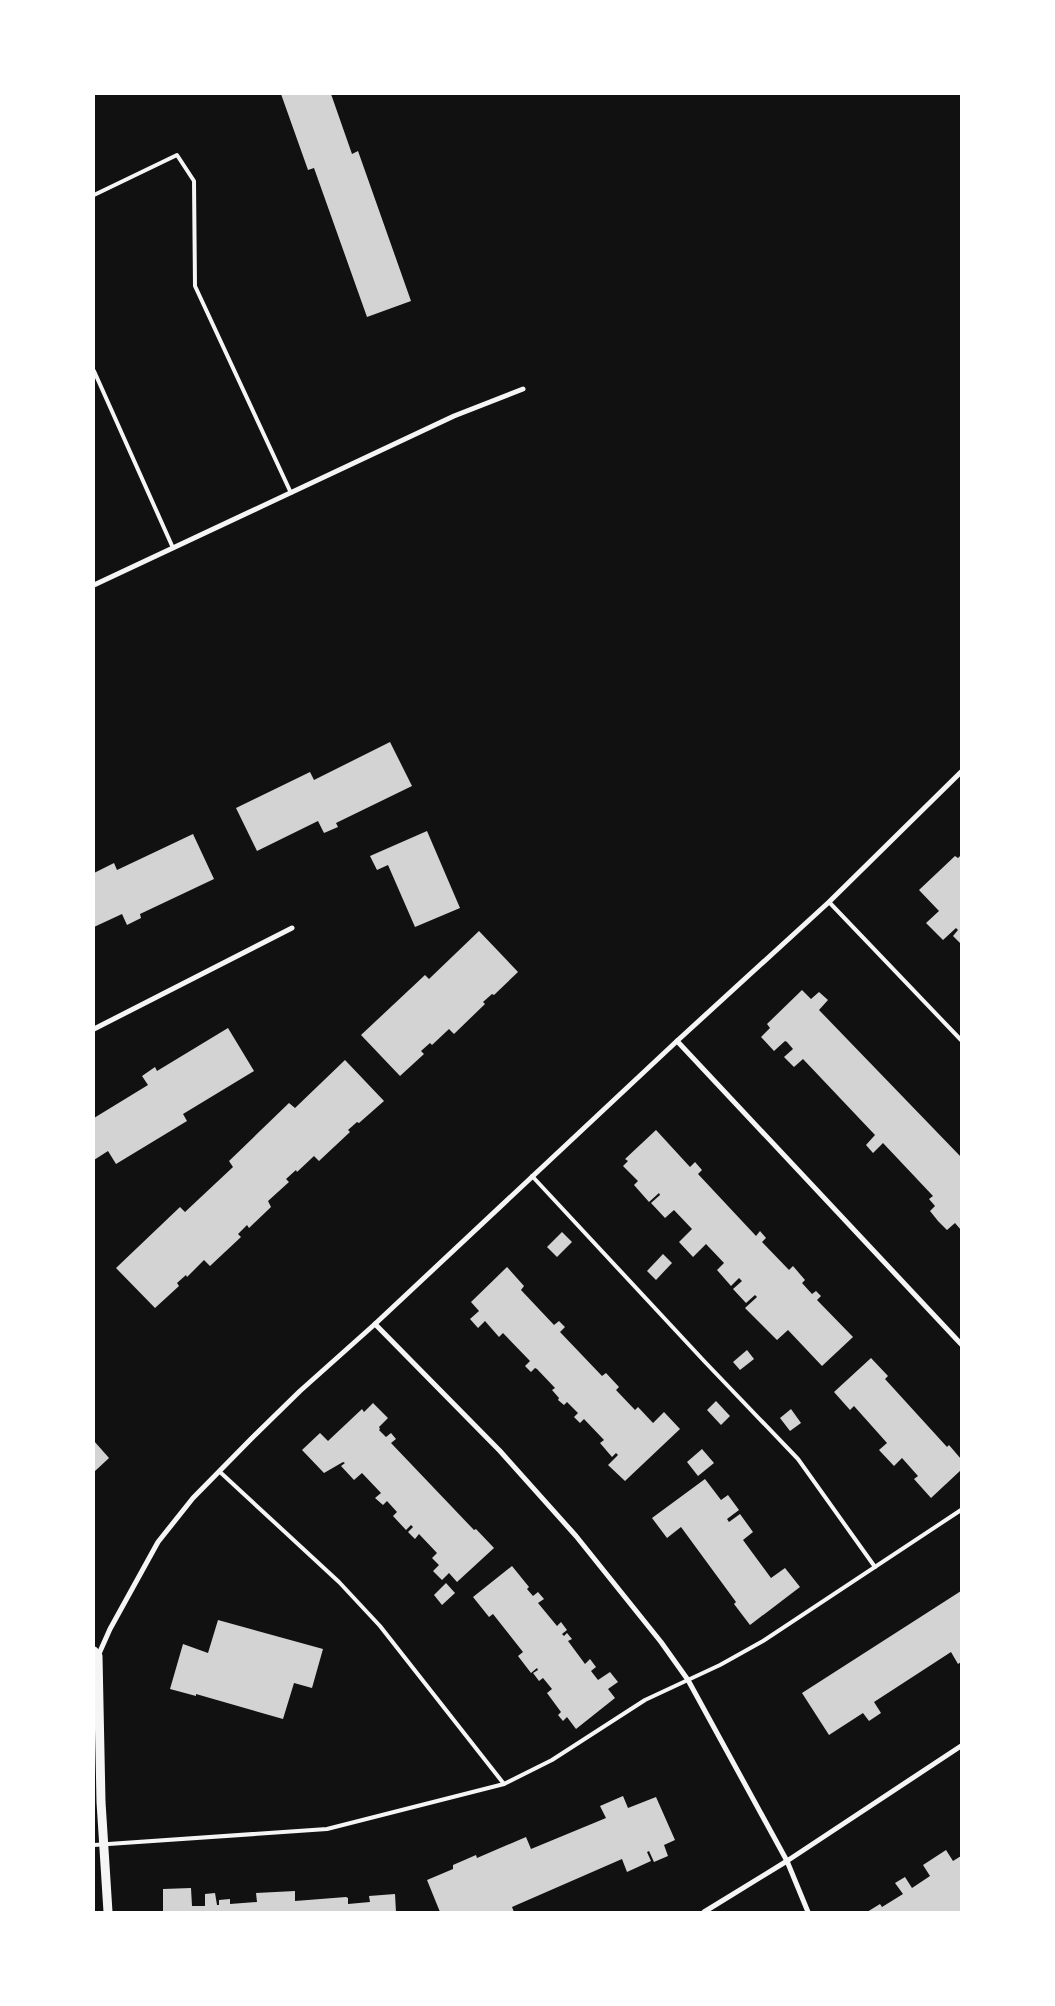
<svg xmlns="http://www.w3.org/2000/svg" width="1055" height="2006" font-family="'Open Sans',sans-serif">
	<rect width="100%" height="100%" fill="#111"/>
	<g fill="#d3d3d3">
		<polygon points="281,94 331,94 352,154 358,151 411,301 367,317 314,168 308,170"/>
		<polygon points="390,742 412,786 336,823 338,827 324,833 318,821 257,851 236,808 310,772 314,780"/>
		<polygon points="427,831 460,908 415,927 388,865 377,870 370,856"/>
		<polygon points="193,834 214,879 140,914 141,918 127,925 122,914 94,927 94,873 114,863 117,870"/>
		<polygon points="961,855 961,944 953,936 958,930 956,928 943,940 926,923 939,911 919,890 955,856 958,858"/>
		<polygon points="479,931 518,972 494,995 492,994 483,1002 485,1004 454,1034 449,1029 432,1045 430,1043 421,1051 424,1054 400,1076 361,1035 425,975 429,979"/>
		<polygon points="802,990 811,999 819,992 828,1000 819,1010 961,1157 961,1230 955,1223 947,1230 938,1221 930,1211 935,1206 929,1199 933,1196 883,1143 873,1153 866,1145 875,1135 803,1059 794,1067 784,1057 793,1049 787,1042 785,1041 774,1051 761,1037 770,1028 767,1024"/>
		<polygon points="228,1028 254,1071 183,1114 187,1121 116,1164 108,1151 94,1160 94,1118 148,1085 142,1076 155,1067 157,1071"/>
		<polygon points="345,1060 384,1101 359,1123 357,1122 348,1130 350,1132 319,1161 314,1156 297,1172 296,1170 286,1179 289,1182 268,1201 271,1207 249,1228 247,1225 238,1234 241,1237 210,1266 204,1260 187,1277 186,1275 177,1283 179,1286 155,1308 116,1268 180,1207 185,1212 233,1167 229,1161 289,1103 295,1108"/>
		<polygon points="656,1130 690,1167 695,1162 702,1170 698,1174 756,1236 760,1231 766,1238 762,1242 789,1270 793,1266 805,1280 802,1283 812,1294 816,1291 821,1296 817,1300 853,1337 822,1366 788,1330 777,1340 745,1308 757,1297 755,1295 746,1303 733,1289 742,1281 739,1278 731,1286 717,1270 724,1263 706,1244 693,1257 679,1242 692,1229 674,1210 665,1218 651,1203 660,1195 659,1193 649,1202 634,1185 638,1181 623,1166 628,1161 625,1159"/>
		<polygon points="562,1232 572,1242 557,1257 547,1247"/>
		<polygon points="663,1254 672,1263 656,1280 647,1271"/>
		<polygon points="507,1267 524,1286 521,1290 554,1325 559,1321 565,1327 560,1332 602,1376 606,1373 619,1387 616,1390 635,1410 638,1407 653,1423 664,1412 680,1429 625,1481 608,1465 618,1455 616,1453 612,1457 600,1443 604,1440 584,1419 580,1423 574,1417 578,1413 567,1402 564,1405 558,1400 559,1398 552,1390 555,1388 537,1369 535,1368 531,1372 525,1366 530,1361 503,1333 499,1337 485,1321 478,1328 470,1319 479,1311 471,1302"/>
		<polygon points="747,1350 754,1359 740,1370 733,1362"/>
		<polygon points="871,1358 888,1376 885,1379 947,1447 949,1445 961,1459 961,1470 931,1498 914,1479 918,1476 902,1458 894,1466 879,1450 887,1443 854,1406 850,1410 834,1392"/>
		<polygon points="716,1401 730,1416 721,1425 707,1410"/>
		<polygon points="373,1403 388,1418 379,1427 380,1429 379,1430 386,1437 391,1433 396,1439 391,1443 474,1530 476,1529 494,1548 457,1582 449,1573 442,1580 433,1571 439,1565 432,1558 437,1553 419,1534 415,1539 408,1532 413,1527 411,1525 406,1530 393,1516 397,1512 387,1501 383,1505 375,1498 381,1493 362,1473 354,1480 341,1466 345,1463 343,1462 324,1473 302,1450 320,1433 328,1441 362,1409 364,1412"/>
		<polygon points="791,1409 801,1423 790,1431 780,1418"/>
		<polygon points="94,1441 109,1458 94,1472"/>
		<polygon points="702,1449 714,1463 698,1476 687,1462"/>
		<polygon points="705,1479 721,1500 728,1495 739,1510 727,1519 729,1522 740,1514 753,1532 743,1540 771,1578 785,1568 800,1587 750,1625 734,1604 736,1602 681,1527 667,1538 652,1518"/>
		<polygon points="512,1566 529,1587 527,1589 533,1596 538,1592 544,1599 538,1603 557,1626 561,1622 567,1630 562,1634 564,1636 567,1633 572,1639 568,1641 585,1664 590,1659 596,1667 591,1671 598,1680 610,1672 618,1682 608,1689 615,1698 576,1729 567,1717 563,1721 558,1715 561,1712 547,1693 552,1689 543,1678 539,1681 533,1673 538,1670 537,1668 531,1673 518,1656 523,1652 493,1614 489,1617 473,1597"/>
		<polygon points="446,1583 455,1593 442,1605 434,1595"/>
		<polygon points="961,1591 961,1662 958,1664 951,1652 874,1702 881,1713 869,1721 863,1713 829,1735 802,1693"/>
		<polygon points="218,1620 323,1649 312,1688 294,1683 283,1719 196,1694 196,1696 170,1689 183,1644 208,1653"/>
		<polygon points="623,1796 628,1808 656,1797 675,1840 664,1845 668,1856 654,1862 649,1851 647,1852 651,1861 627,1872 622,1859 512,1907 514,1912 440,1912 427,1880 453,1869 453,1865 476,1855 477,1858 526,1837 531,1849 606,1818 600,1806"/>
		<polygon points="946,1850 953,1861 961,1856 961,1912 867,1912 880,1904 882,1907 903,1894 895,1883 905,1877 912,1888 930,1876 923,1865"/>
		<polygon points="191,1888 192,1906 205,1906 205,1894 215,1893 217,1905 219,1905 219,1900 230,1899 230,1904 257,1902 256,1893 295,1891 295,1901 346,1897 348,1898 348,1904 370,1902 369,1896 395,1894 396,1912 163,1912 163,1889"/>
	</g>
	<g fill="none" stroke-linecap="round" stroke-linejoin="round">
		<g stroke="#f5f5f5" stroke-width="4">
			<polyline points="94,195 177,155 194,181 195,286 291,493"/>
			<polyline points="94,371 173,548"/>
			<polyline points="829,902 961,1040"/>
			<polyline points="532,1176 705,1362 798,1459 875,1567"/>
			<polyline points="220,1472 339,1582 380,1626 504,1784"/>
			<polyline points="94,1845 327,1829 504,1784 552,1760 645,1700 720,1665 763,1641 961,1510"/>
		</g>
		<g stroke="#f5f5f5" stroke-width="5">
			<polyline points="94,585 454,416 523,389"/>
			<polyline points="94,1029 292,928"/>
			<polyline points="677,1041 961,1344"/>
			<polyline points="375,1324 500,1451 576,1536 661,1642 688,1680 787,1861 808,1912"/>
			<polyline points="98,1656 110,1629 158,1542 193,1498 250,1440 300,1391 375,1324 677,1041 829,902 961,772"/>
			<polyline points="704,1912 787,1861 961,1746"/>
		</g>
		<polyline stroke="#f5f5f5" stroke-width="9" points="94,1651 98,1656 101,1802 108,1912"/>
	</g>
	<rect width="1055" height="2006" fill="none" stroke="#ffffff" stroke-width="190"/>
</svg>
